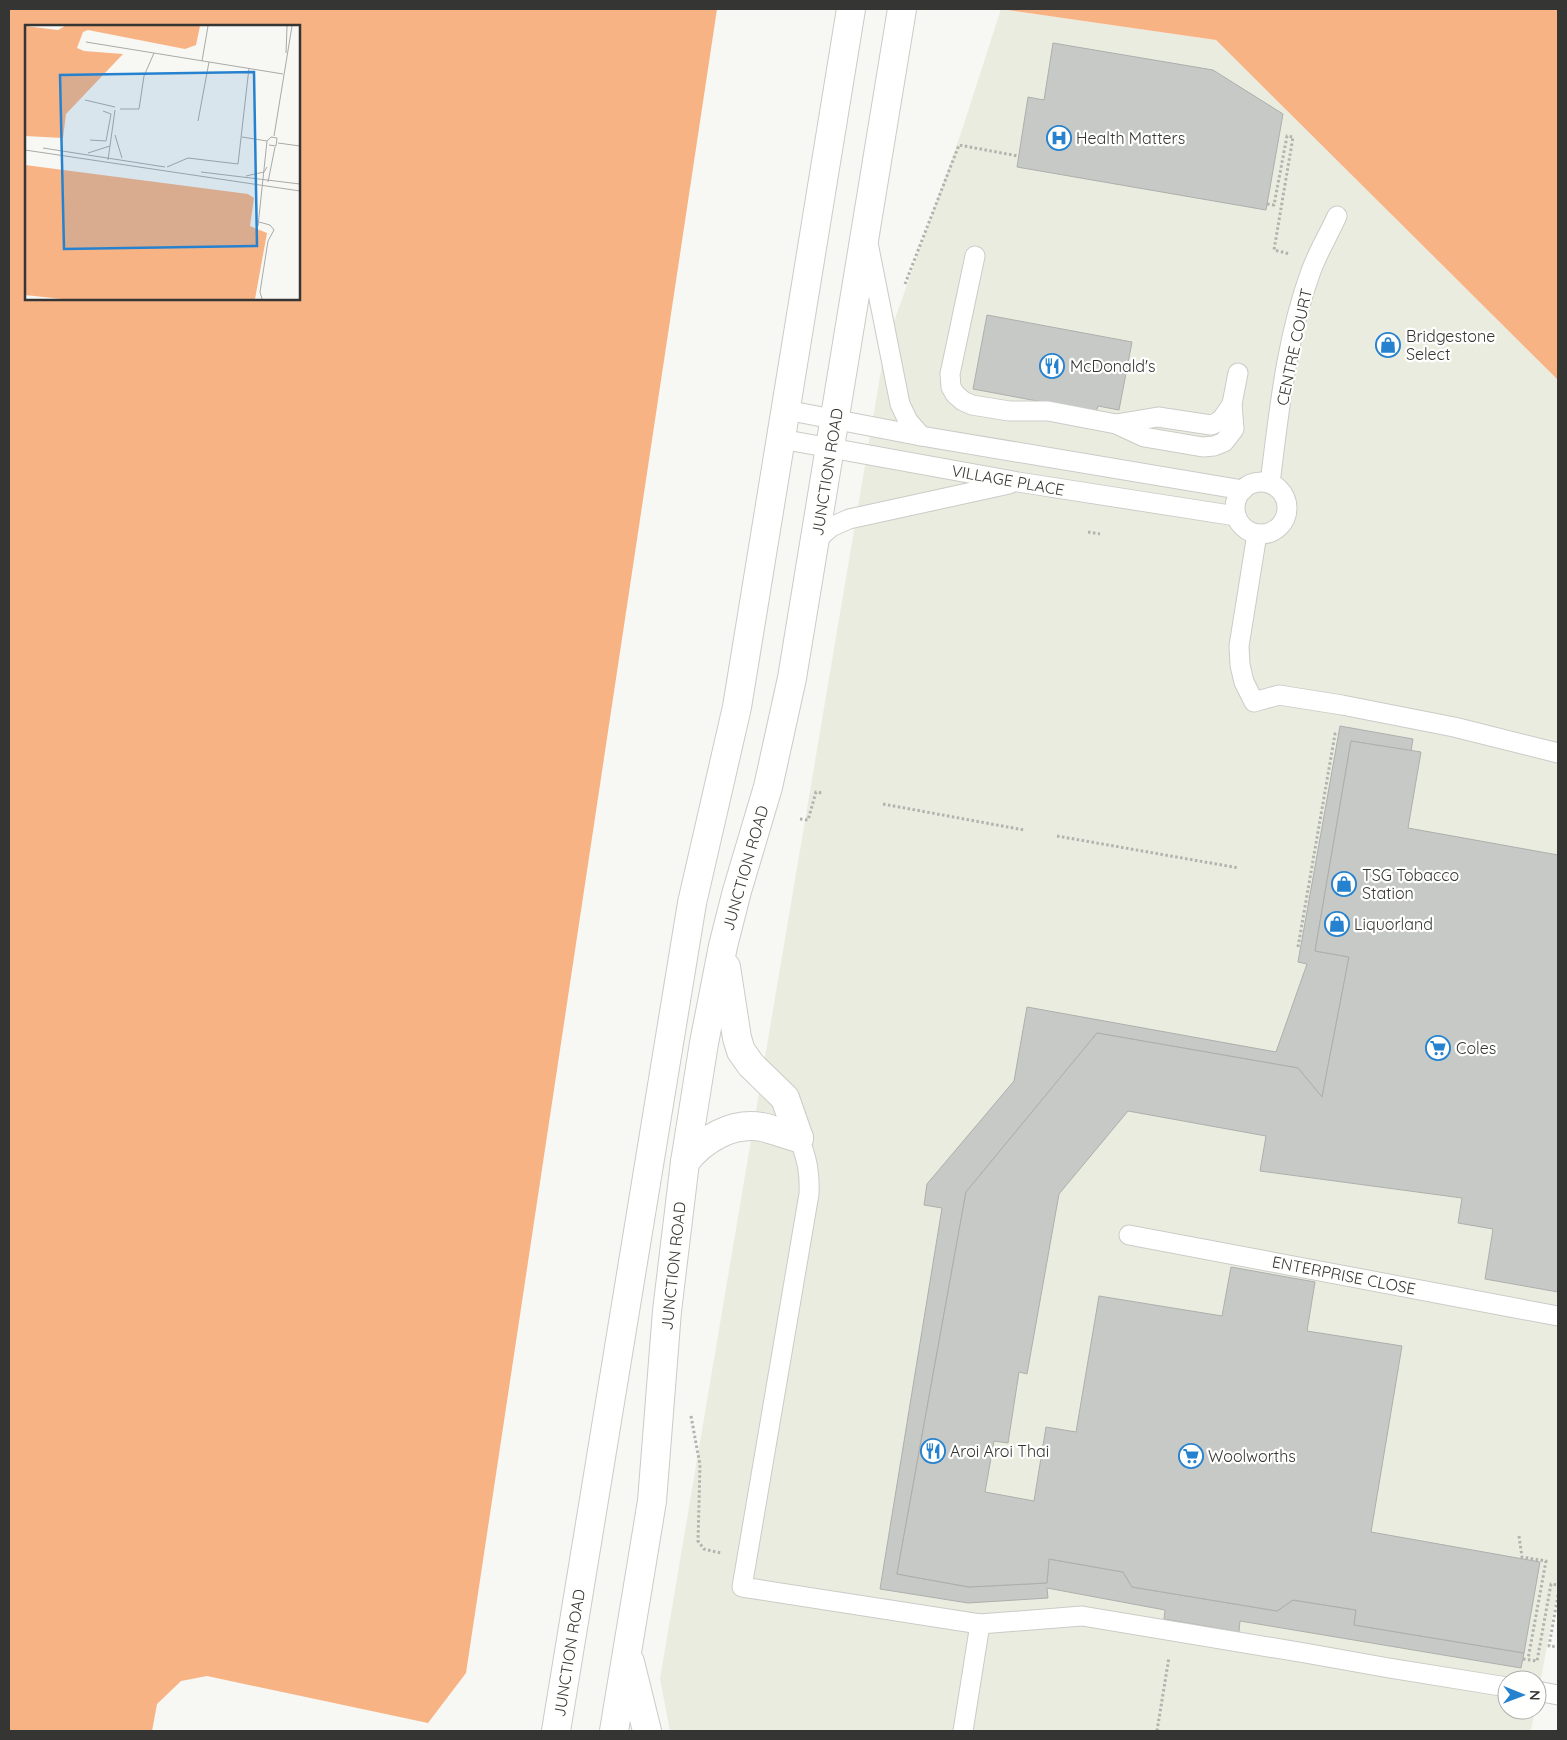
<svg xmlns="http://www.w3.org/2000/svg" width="1567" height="1740" font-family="Quicksand,sans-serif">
	<rect width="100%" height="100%" fill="#f7f7f3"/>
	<polygon fill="#ebece0" points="1001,9 1216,40 1558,380 1558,1587 1537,1700 1537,1680 1507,1680 1507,1710 1535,1710 1531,1731 670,1731 660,1679 885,347 961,133"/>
	<g fill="#f8b384" fill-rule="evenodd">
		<path d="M9 9H717L466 1673 428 1723 207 1676 181 1681 157 1704 152 1731H9ZM26 26H299V299H26Z"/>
		<polygon points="1001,9 1558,9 1558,380 1216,40"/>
	</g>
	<g fill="#c7c9c6" stroke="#acafac">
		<polygon points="1053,43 1213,70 1283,114 1266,210 1017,167 1028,97 1044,100"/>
		<polygon points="987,315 1132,342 1119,410 1098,406 1096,412 973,389"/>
		<polygon points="1340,726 1413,739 1411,751 1351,741 1315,951 1349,957 1322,1097 1298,1068 1097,1033 966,1192 897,1574 969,1587 1047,1583 1049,1559 1123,1572 1132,1587 1277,1611 1293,1600 1356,1610 1354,1625 1524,1653 1521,1668 1240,1621 1239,1632 1164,1619 1165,1610 1047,1588 1048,1598 968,1603 880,1589 942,1208 924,1205 927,1184 1014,1081 1027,1007 1276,1052 1307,964 1298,962"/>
		<polygon points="1351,741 1421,752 1408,828 1558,855 1558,1292 1485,1279 1493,1229 1458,1223 1462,1198 1260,1171 1266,1136 1128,1111 1059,1194 1027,1374 1019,1372 1008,1443 994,1441 985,1492 1034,1501 1046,1427 1076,1432 1099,1296 1222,1316 1231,1267 1315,1282 1307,1331 1402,1346 1371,1532 1540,1562 1524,1653 1354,1625 1356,1610 1293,1600 1277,1611 1132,1587 1123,1572 1049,1559 1047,1583 969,1587 897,1574 966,1192 1097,1033 1298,1068 1322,1097 1349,957 1315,951"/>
	</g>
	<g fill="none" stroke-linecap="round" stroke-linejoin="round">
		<defs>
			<g id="lane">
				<polyline points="868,243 900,404 908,421 921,436"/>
				<polyline points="975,256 950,374 951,387 955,394 963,401 972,405 1009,411 1048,411 1116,424 1144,437 1203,447 1214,446 1224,442 1234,429 1232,404 1238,373"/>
				<polyline points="786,410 921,436 1243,490"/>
				<path d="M1116 424 1158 417 1211 425C1222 422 1226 413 1232 404"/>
				<polyline points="781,439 1018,482 1236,516"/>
				<circle cx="1261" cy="508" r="26"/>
				<path d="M1270 483C1279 412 1286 339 1311 271 1318 252 1329 234 1337 216"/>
				<polyline points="1257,534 1239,646 1240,665 1244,682 1254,702 1279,695 1342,705 1454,727 1558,753"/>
				<polyline points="815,541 831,527 849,519 1009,484"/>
				<path d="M799 1138C807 1159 810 1172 809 1194L742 1587 980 1624 1082 1616 1305 1653 1389 1668 1507 1687"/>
				<polyline points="1129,1235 1558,1316"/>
				<polyline points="1537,1691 1558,1695"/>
				<polyline points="963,1731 980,1624"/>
			</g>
			<g id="secondary">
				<polyline points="726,967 737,1038 741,1051 751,1065 785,1098 799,1138"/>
				<path d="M685 1162C703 1139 732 1122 762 1127 775 1130 787 1135 799 1138"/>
				<polyline points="630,1662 647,1731"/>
				<polyline points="556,1731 692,903 737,707 851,9"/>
				<polyline points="614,1731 652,1501 667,1311 685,1162 704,1043 723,946 737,891 768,787 792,678 902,9"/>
			</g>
		</defs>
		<use href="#lane" stroke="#cbcbc7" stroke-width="21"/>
		<use href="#secondary" stroke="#cbcbc7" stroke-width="30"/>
		<g stroke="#b2b2af" stroke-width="3" stroke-dasharray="2.5 2.5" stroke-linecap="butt">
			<polyline points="1267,204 1274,205 1287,136 1293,137 1274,250 1290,254"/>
			<polyline points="905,284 959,145 1018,156"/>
			<polyline points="1088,532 1100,534"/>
			<polyline points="883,804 1024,830"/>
			<polyline points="800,819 808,820 816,792 823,793"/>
			<polyline points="1057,836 1239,868"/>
			<polyline points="1298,947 1335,734 1337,732"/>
			<polyline points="691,1416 700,1465 698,1541 704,1549 721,1553"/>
			<polyline points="1519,1536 1522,1557 1546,1561 1528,1659"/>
			<polyline points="1558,1595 1549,1646 1558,1647"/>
			<polyline points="1523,1659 1537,1661 1551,1584 1558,1585"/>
			<polyline points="1157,1731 1169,1657"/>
		</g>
		<use href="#lane" stroke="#fff" stroke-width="19"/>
		<use href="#secondary" stroke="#fff" stroke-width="28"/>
	</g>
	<defs>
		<symbol id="hospital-ring" viewBox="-11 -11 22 22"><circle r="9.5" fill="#fffffe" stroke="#2682cf" stroke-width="1.5"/><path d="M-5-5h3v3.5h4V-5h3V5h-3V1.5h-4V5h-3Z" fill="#2682cf"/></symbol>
		<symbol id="shop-ring" viewBox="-11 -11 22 22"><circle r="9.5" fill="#fffffe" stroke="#2682cf" stroke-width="1.5"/><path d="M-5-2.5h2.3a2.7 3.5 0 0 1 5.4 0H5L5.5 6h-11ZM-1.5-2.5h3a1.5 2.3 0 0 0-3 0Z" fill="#2682cf"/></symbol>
		<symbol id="restaurant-ring" viewBox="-11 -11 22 22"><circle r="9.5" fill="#fffffe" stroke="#2682cf" stroke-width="1.5"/><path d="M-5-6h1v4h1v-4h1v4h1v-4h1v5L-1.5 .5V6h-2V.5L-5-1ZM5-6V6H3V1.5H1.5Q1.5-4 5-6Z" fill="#2682cf"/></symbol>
		<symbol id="supermarket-ring" viewBox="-11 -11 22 22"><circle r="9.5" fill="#fffffe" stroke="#2682cf" stroke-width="1.5"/><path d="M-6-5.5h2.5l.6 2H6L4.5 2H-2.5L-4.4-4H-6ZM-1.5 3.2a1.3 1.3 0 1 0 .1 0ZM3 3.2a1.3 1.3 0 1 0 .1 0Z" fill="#2682cf"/></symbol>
	</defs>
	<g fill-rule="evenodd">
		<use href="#hospital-ring" x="1045" y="124" width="28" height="28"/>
		<use href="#shop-ring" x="1374" y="331" width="28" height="28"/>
		<use href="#restaurant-ring" x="1038" y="352" width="28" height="28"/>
		<use href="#shop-ring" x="1330" y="870" width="28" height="28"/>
		<use href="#shop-ring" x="1323" y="910" width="28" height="28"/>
		<use href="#supermarket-ring" x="1424" y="1034" width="28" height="28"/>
		<use href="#restaurant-ring" x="919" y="1437" width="28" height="28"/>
		<use href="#supermarket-ring" x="1177" y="1442" width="28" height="28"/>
	</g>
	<g text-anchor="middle" stroke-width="4.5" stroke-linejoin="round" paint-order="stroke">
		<g font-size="16" fill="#353534" stroke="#fffffe" text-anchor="start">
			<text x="1076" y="144">Health Matters</text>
			<text x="1406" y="342">Bridgestone<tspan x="1406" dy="18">Select</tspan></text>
			<text x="1070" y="372">McDonald's</text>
			<text x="1362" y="881">TSG Tobacco<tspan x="1362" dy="18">Station</tspan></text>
			<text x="1354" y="930">Liquorland</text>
			<text x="1456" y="1054">Coles</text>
			<text x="950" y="1457">Aroi Aroi Thai</text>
			<text x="1208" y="1462">Woolworths</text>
		</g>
		<g font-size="16" fill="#353534" stroke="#fffffe">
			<text transform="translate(1294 347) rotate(-78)" y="6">CENTRE COURT</text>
			<text transform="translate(827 472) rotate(-81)" y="6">JUNCTION ROAD</text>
			<text transform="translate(1008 480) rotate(10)" y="6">VILLAGE PLACE</text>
			<text transform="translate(745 868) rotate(-74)" y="6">JUNCTION ROAD</text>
			<text transform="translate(673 1266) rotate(-84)" y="6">JUNCTION ROAD</text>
			<text transform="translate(1344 1275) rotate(11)" y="6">ENTERPRISE CLOSE</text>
			<text transform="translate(569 1653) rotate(-81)" y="6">JUNCTION ROAD</text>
		</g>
	</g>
	<g transform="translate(25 25)">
		<rect width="275" height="275" fill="#f7f7f3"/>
		<path d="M0 1 33 5 40 1H175L171 20 160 24 63 5 58 7 52 23 59 26 98 29 41 89 38 113 0 111ZM0 140 223 169 229 173 225 201 242 208 230 274H37L0 270Z" fill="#f8b384"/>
		<path fill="none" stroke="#a9a9a7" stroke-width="1" d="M61 17 258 49M261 28 262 1M177 36 183 1M60 75 90 82M95 84H114L119 51 129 28M173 96 184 37M90 110 97 133M249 111 267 1M217 112 242 116M65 115 81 116 86 89 78 86M253 118 275 121M18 123 140 142M0 125 275 166M63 128 85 121M163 133 213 139 224 43M83 135 90 85M142 142 163 133M176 147 275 159M221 151 239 147 242 142M243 157 250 122M234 197 245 200 249 205 243 216 235 267 237 274M233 201 242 116 246 112 252 113 251 121 244 120"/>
		<path fill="#2682cf" fill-opacity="0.15" stroke="#2682cf" stroke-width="2.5" d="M229 47 232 221 39 224 35 50Z"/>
		<rect width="275" height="275" fill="none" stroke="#353534" stroke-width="2.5"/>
	</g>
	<rect width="1567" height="1740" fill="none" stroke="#353534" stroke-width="20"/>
	<g transform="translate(1522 1695) rotate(91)"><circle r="24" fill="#fffffe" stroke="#aeaead"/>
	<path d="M0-4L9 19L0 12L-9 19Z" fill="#2682cf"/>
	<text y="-8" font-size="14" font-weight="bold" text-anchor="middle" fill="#353534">N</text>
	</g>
</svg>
